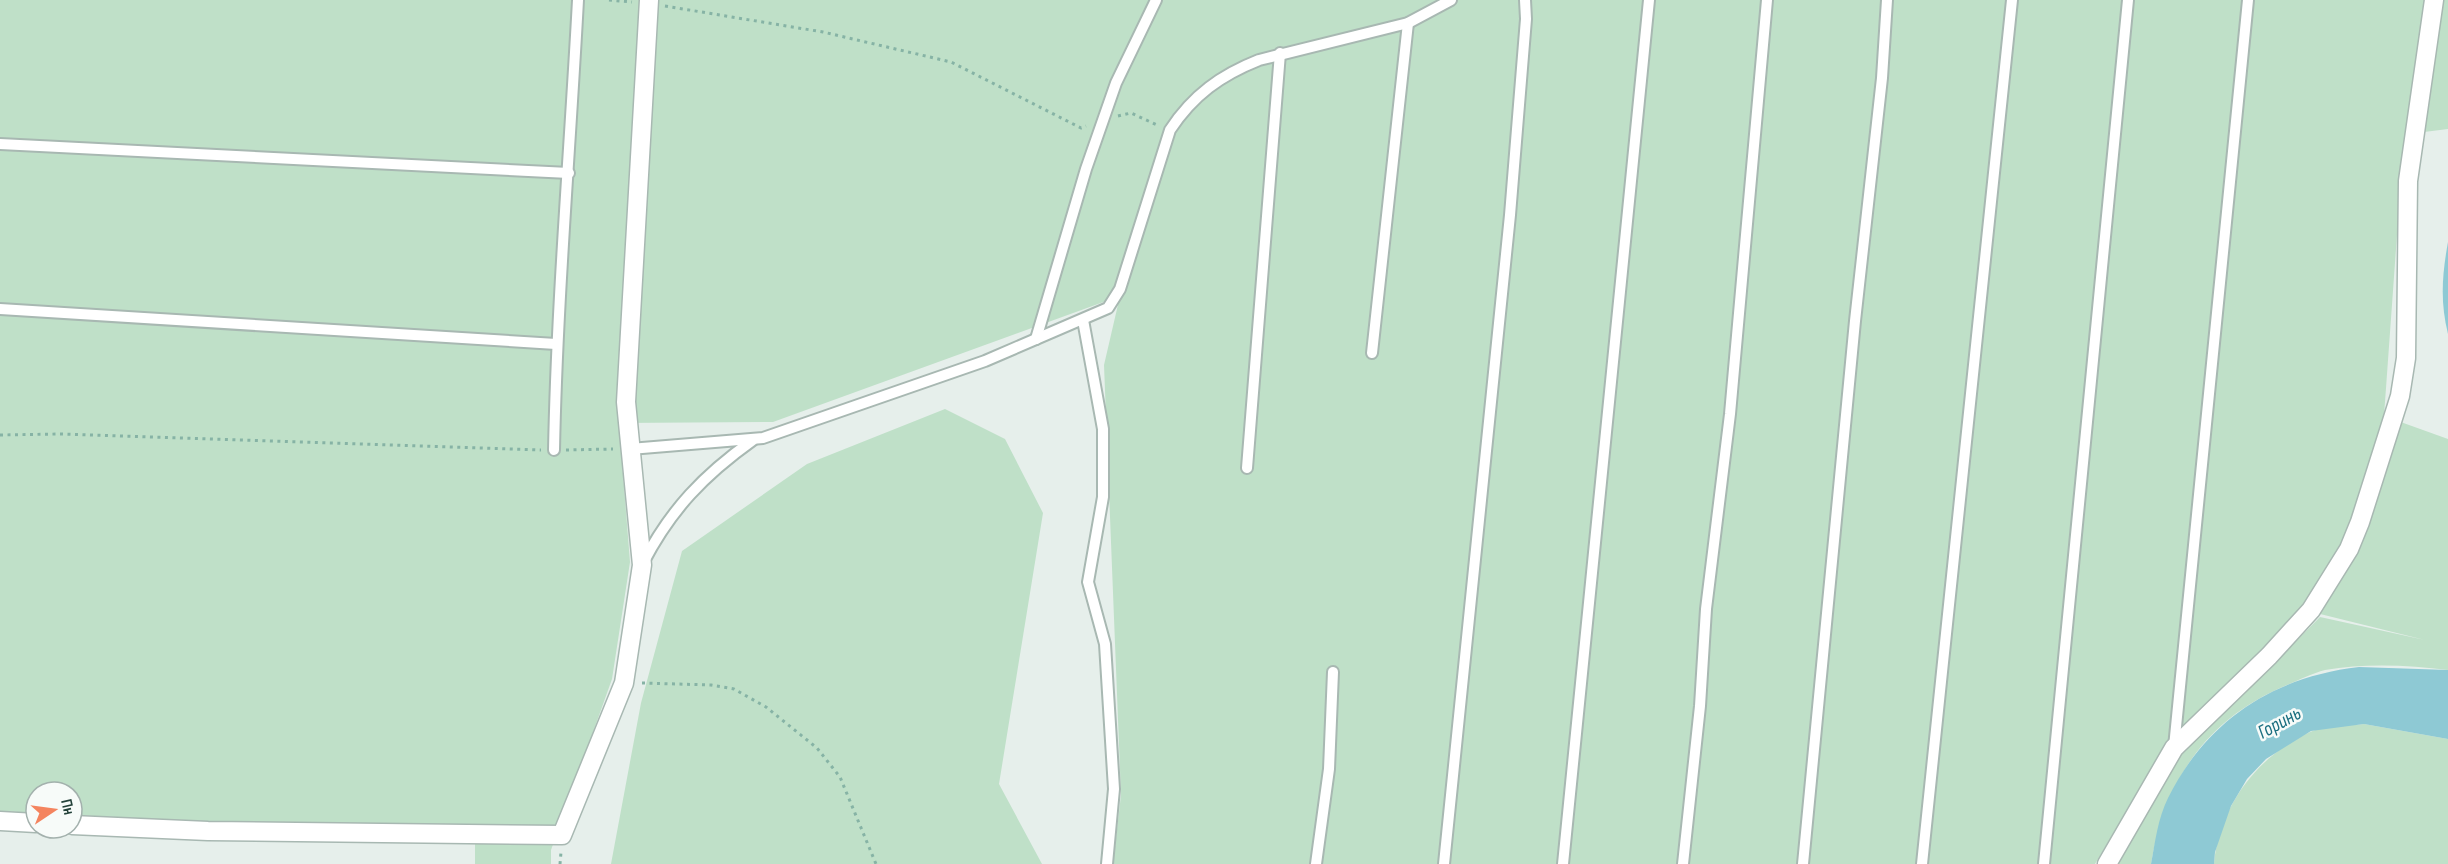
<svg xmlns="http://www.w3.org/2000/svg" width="2448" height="864" font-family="'Sofia Sans Condensed',sans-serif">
	<rect width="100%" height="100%" fill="#e6efeb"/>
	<g fill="#bfe0c8">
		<path d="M0 0H2448V129L2408 134 2398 221 2384 416 2448 439V670C2409 665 2365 663 2325 670 2313 673 2299 680 2287 685 2207 718 2165 780 2151 864H2117L2180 751 2262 676 2320 617 2425 640 2304 610 2167 743 2095 864H1113L1121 795 1104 365 1120 296 773 422 619 423 630 562 612 679 551 850V864H475V834L72 815V792H36V813L0 811Z"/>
		<polygon points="945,409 1005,439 1043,513 999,784 1042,864 611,864 641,703 682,551 807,464"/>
		<path d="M2364 724 2448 739V864H2214C2219 807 2257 756 2310 732 2325 725 2348 726 2364 724Z"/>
	</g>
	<g fill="#8ec9d4">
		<path d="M2448 242V334C2440 302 2442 275 2448 242Z"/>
		<path d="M2359 667 2448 670V739L2364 724 2311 731 2266 759 2247 779 2231 806 2215 852 2214 864H2151C2155 842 2158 818 2168 798 2207 720 2273 677 2359 667Z"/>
	</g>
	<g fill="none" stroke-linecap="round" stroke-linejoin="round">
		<defs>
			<g id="service">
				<polyline points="0,144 569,173"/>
				<polyline points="0,309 556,344"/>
				<polyline points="1083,320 1103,429 1103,497 1088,582 1105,644 1114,789 1107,864"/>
				<polyline points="1036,339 1086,169 1116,83 1156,0"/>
				<polyline points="1372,353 1408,23"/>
				<path d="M630 449 763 438 985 361 1108 308 1120 289 1170 130C1193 95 1221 75 1259 60L1408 23 1451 0"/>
				<path d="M554 450C557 300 570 150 578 0"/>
				<polyline points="1247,468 1280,53"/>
				<path d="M643 563C671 509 704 475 753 440"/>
				<polyline points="2174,747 2248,0"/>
				<polyline points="1316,864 1329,769 1333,672"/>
				<polyline points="1444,864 1510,215 1526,19 1525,0"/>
				<polyline points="1563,864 1649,0"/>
				<polyline points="1683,864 1700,706 1706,609 1730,414 1767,0"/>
				<polyline points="1803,864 1855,321 1882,78 1887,0"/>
				<polyline points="1922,864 2012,0"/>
				<polyline points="2044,864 2128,0"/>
			</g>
			<g id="minor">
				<polyline points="0,821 36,823"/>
				<polyline points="72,825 208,831 562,835 624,683 642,565 626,402 649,0"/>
				<polyline points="2107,864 2174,748 2269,656 2311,610 2349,549 2360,522 2400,396 2406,358 2408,181 2434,0"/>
			</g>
		</defs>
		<use href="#service" stroke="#a8b8b2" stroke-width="14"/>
		<use href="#minor" stroke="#a8b8b2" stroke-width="21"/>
		<g stroke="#86b3a5" stroke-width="3" stroke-dasharray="3 4.5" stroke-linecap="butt">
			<polyline points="609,0 632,2"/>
			<polyline points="665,6 823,32 951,62 1081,128 1086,126"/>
			<polyline points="1118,116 1131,113 1157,125"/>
			<polyline points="0,435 60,434 541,450"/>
			<polyline points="566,450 613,449"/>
			<polyline points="642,683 711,685 734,689 766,707 817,748 840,777 876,864"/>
			<polyline points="560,864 561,852"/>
		</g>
		<use href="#service" stroke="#fff" stroke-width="10"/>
		<use href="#minor" stroke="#fff" stroke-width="18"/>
	</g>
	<g text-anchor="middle" stroke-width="5" stroke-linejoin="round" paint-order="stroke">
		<g font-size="20" font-style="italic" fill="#1c6f80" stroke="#f7fbf9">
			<text transform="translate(2279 722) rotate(-29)" y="7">Горинь</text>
		</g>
	</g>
	<g transform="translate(54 810) rotate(77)"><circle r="28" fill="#f7fbf9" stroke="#a3b1ad" stroke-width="1.5"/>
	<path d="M0-4.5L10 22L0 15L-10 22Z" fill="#f4845f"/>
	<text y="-9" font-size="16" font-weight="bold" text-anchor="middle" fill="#24423a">Пн</text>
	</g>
</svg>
